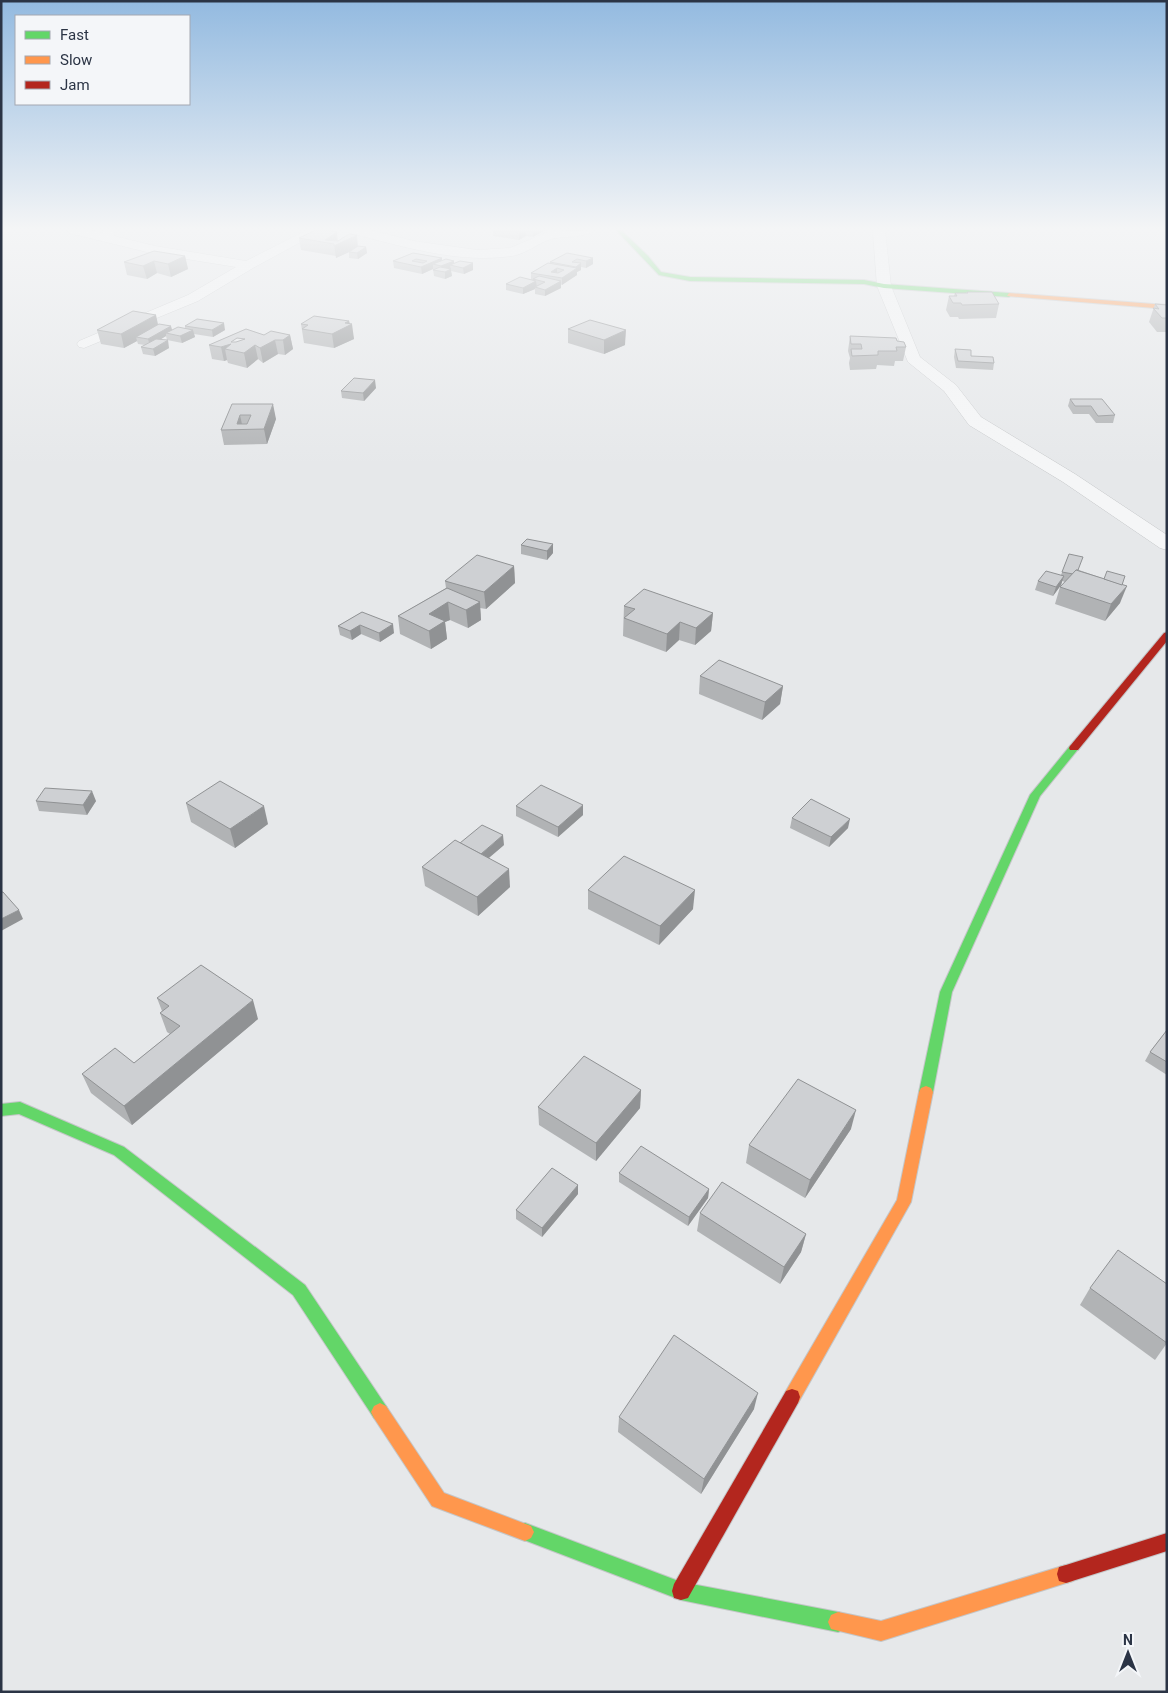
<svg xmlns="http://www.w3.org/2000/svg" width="1168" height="1693" font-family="Roboto,sans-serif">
	<rect width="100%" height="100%" fill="#e6e8ea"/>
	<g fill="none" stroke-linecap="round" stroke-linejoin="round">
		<defs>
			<g id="street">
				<polygon points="67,230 90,230 103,233 103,230 115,230 114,236 155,246 246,261 307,230 323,230 253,268 198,301 84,348 79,347 77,344 79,341 188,295 236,267 155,254 69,233"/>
				<path d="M348 230H370L414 241 477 250 510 248 548 232 595 230C587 238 562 236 551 239 538 243 526 254 512 256 458 264 401 246 350 233Z"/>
				<polygon points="873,230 885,230 891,286 920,357 956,385 981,417 1075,474 1167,535 1167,550 1160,548 1063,482 969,425 944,391 908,362 877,286"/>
			</g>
			<g id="fast">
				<polygon points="616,230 621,230 648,256 661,272 690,277 864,280 884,284 1009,293 1012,295 1009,297 884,288 864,284 690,281 659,275"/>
				<polygon points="1074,745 1079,748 1040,796 952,992 933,1092 931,1096 926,1098 921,1096 919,1092 940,992 1030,795 1070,746"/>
				<polygon points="20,1102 124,1147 305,1285 386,1406 389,1412 386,1418 380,1421 374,1418 293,1295 114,1155 19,1114 1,1116 1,1104"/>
				<polygon points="525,1523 681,1582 838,1612 845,1615 848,1622 845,1629 838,1632 681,1600 519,1538 516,1532 519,1526"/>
			</g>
			<g id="slow">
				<polygon points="1009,293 1167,305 1167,309 1007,296"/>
				<polygon points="926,1086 931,1088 933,1092 911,1202 798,1403 792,1405 786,1403 784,1397 786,1391 897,1200 919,1092 921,1088"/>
				<polygon points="380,1403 386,1406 444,1493 531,1526 534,1532 531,1538 525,1541 432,1506 374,1418 371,1412 374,1406"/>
				<polygon points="1066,1565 1073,1567 1075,1574 1073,1581 1066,1583 881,1641 831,1629 828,1622 831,1615 838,1612 881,1621"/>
			</g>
			<g id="jam">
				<polygon points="1167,632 1167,641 1078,750 1070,750 1069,748 1070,746 1164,633"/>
				<polygon points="792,1389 798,1391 800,1397 798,1403 688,1598 681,1600 674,1598 672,1591 674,1584 786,1391"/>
				<polygon points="1167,1533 1167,1551 1066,1583 1059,1581 1057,1574 1059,1567 1066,1565"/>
			</g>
		</defs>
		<use href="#street" stroke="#c4c6c8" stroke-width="1"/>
		<use href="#fast" stroke="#c4c6c8" stroke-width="2"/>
		<use href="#slow" stroke="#c4c6c8" stroke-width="2"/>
		<use href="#jam" stroke="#c4c6c8" stroke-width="2"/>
		<use href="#street" fill="#f5f6f7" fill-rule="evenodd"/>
		<use href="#fast" fill="#63d668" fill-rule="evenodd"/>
		<use href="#slow" fill="#ff974d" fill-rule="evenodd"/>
		<use href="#jam" fill="#b3261e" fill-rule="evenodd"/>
	</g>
	<g fill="#b1b3b5" fill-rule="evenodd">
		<polygon points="493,230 545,230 533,237 526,236 519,240 493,236"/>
		<polygon points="299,238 338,241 358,246 366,247 367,253 358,259 349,258 349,252 336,258 336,256 301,250"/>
		<polygon points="413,253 442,258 442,261 454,261 454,263 473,263 473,270 464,274 451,271 452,276 445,279 434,276 433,269 422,274 394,268 393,261"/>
		<polygon points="185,256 188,269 171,277 157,273 147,279 127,275 124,262"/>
		<polygon points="593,258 593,264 586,268 581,267 581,270 577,272 577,275 561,285 561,288 545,296 535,294 535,289 523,294 506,290 506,284 531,280 531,273 550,263 550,262"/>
		<polygon points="967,292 999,304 996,318 959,319 958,317 950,317 946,310 949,296 954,296 955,293 966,293"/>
		<polygon points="1155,304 1167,305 1167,332 1157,332 1149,322"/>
		<polygon points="349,321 354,339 334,348 304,343 301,324"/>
		<polygon points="158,325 172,330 185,328 185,326 225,330 213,337 194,334 195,337 182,343 167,340 166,336 161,339 169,348 155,356 143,354 141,347 145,345 138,344 137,341 124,348 101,344 97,330"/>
		<path d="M246 329 264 335H290L293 349 285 355 278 354 263 363 258 359 247 368 228 363 227 360 224 361 212 359 209 345ZM237 338 245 339 236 342H231Z"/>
		<polygon points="568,329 625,345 604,354 568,343"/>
		<polygon points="850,336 897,341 906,347 903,361 895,361 894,366 877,365 876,369 850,370 849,363 850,358 848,351"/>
		<polygon points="955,349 971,356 994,363 993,370 956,368 954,357"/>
		<polygon points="376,388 364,401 342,398 341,391"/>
		<polygon points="1070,399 1115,415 1113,423 1096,423 1089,414 1073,414 1068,406"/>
		<polygon points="232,404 276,419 267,444 224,445 221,430"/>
		<polygon points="553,544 553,553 547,560 521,554 521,545"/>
		<polygon points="1069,554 1079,570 1122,585 1120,603 1105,621 1055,604 1060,587 1065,582 1062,581 1061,585 1053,596 1035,590 1038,581 1061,575"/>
		<polygon points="514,566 515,583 486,609 480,608 481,620 468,628 450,620 445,622 447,639 431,649 400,634 398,616 446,588 445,581"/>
		<polygon points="624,606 713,613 711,631 695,645 679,640 666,652 623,636"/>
		<polygon points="362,612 394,633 380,642 361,634 352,640 340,635 338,626"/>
		<polygon points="700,676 783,686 780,704 762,720 699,694"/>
		<polygon points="36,801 96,801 87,815 39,811"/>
		<polygon points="186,803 268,824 235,848 191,822"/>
		<polygon points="516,806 583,815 558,837 516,816"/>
		<polygon points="792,818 848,828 829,847 790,828"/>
		<polygon points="504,845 489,858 510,887 478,916 425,886 422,867"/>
		<polygon points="588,890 693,909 659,945 588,909"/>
		<polygon points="157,998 258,1019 132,1125 91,1093 82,1074 134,1063 170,1034 167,1032 160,1013 162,1011"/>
		<polygon points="1167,1030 1167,1075 1145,1061 1150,1052"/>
		<polygon points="641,1090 640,1108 596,1161 539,1125 538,1107"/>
		<polygon points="851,1129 805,1198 746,1163 749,1145"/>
		<polygon points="619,1173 709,1189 708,1198 688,1226 619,1182"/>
		<polygon points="578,1194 542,1237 516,1219 516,1210"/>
		<polygon points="700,1213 806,1234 801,1252 780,1284 697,1231"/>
		<polygon points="1167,1284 1167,1343 1155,1360 1080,1305 1090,1288"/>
		<polygon points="754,1409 701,1494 618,1432 619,1417"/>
	</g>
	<g fill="#909294">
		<polygon points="519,230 526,230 526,236 519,240"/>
		<polygon points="533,230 545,230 533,237"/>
		<polygon points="337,232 338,244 357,235 358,248 336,258 334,244 325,240"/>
		<polygon points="366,247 367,253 358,259 357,253"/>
		<polygon points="185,256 188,269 171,277 168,264"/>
		<polygon points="442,258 442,265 433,264 433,269 422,274 421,267"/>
		<polygon points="593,258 593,264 586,268 586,261"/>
		<polygon points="154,261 157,273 147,279 143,266"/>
		<polygon points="454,261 454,266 450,265 452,276 445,279 445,272 442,271 441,266"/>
		<polygon points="473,263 473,270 464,274 463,268"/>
		<polygon points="581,263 581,270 577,272 577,275 562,285 562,278 576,269 576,267"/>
		<polygon points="557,268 557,275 551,272"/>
		<polygon points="536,281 537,288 535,287 535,289 523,294 523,288"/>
		<polygon points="561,281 561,288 545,296 545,290"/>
		<polygon points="156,315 159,329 136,337 137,341 124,348 121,334"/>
		<polygon points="349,321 350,325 352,324 354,339 334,348 332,334"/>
		<polygon points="224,323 225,330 213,337 212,330"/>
		<polygon points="171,326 173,333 166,333 166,336 150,346 148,339"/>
		<polygon points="193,330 195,337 182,343 180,336"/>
		<polygon points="626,330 625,345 604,354 604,340"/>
		<polygon points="290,335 293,349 285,355 283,340"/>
		<polygon points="168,340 169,348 155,356 153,349"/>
		<polygon points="275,340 278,354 263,363 260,348"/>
		<polygon points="231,344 225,349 227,360 224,361 221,347"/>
		<polygon points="255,345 258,359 247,368 244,353"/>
		<polygon points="375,380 376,388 364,401 363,393"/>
		<polygon points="273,404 276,419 267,444 264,429"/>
		<polygon points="240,415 243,429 237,424"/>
		<polygon points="553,544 553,553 547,560 547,551"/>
		<polygon points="514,566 515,583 486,609 484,592"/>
		<polygon points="1064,576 1061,585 1053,596 1056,587"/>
		<polygon points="1127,586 1120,603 1105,621 1111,604"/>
		<polygon points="448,602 450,620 445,622 447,639 431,649 429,631 429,614"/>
		<polygon points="480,602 481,620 468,628 466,610"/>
		<polygon points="713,613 711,631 695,645 696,628"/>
		<polygon points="680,622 679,640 666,652 667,634"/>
		<polygon points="393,624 394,633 380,642 379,633"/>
		<polygon points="360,625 361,634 352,640 350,631"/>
		<polygon points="783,686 780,704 762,720 765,702"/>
		<polygon points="92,791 96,801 87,815 83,805"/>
		<polygon points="583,805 583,815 558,837 558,827"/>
		<polygon points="264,806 268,824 235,848 230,829"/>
		<polygon points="850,819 848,828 829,847 831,837"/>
		<polygon points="503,835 504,845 479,866 478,857"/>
		<polygon points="509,869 510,887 478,916 477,897"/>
		<polygon points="695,890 693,909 659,945 660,926"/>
		<polygon points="19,910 23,919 1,931 1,919"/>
		<polygon points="253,1000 258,1019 132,1125 124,1106"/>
		<polygon points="641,1090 640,1108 596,1161 596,1143"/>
		<polygon points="856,1110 851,1129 805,1198 810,1180"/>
		<polygon points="578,1185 578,1194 542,1237 542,1228"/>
		<polygon points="709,1189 708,1198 688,1226 689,1217"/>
		<polygon points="806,1234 801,1252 780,1284 784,1267"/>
		<polygon points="758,1393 754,1409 701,1494 704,1479"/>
	</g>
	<g fill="#ced0d3" stroke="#909294" fill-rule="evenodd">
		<polygon points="316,230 327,230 337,232 325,240 338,241 349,234 357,235 334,246 334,244 299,238"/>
		<polygon points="358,246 366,247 357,253 349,252"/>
		<polygon points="154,251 185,256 168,264 154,261 143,266 124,262"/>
		<path d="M413 253 442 258 421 267 393 261ZM416 259 427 261 423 263 412 261Z"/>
		<polygon points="567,253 593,258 586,261 577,259 572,262 581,263 576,267 550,262"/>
		<polygon points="446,259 454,261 441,266 433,264"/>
		<polygon points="460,261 473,263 463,268 450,265"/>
		<path d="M548 263 577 268 562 278 531 273ZM557 268 564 270 558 273 551 272Z"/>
		<polygon points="440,267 451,269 445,272 433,270"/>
		<polygon points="539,276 561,281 545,290 535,287 545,282 533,279"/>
		<polygon points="520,277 536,281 523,288 506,284"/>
		<polygon points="967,292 992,292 999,304 962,305 961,303 953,303 949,296 957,296 955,293 968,293"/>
		<polygon points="1155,304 1167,305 1167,318 1162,318 1153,308 1159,309"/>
		<polygon points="133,311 156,315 121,334 97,330"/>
		<polygon points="314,316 349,321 345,323 352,324 332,334 302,329 308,325 301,324"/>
		<polygon points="197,319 224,323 212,330 185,326"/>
		<polygon points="590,320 626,330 604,340 568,329"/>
		<polygon points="159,324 171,326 148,339 136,337"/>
		<polygon points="178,327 193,330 180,336 166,333"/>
		<path d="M246 329 264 335 271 331 290 335 283 340H275L260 348 255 345 244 353 225 349 231 344 221 347 209 345ZM237 338 245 339 236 342H231Z"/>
		<polygon points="850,336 896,338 897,341 904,342 906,347 896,347 897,351 878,351 878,355 852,356 851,349 862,349 861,344 851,344"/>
		<polygon points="156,339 168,340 153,349 141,347"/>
		<polygon points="955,349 971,350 971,356 993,357 994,363 958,361"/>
		<polygon points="354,378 375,380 363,393 341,391"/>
		<polygon points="1070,399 1102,399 1115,415 1098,416 1091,406 1075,406"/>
		<path d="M232 404H273L264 429 221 430ZM240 415H251L247 424H237Z"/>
		<polygon points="527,539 553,544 547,551 521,545"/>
		<polygon points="1069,554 1083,557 1078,570 1076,570 1073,574 1062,572"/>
		<polygon points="477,555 514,566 484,592 445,581"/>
		<polygon points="1076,570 1127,586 1111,604 1060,587"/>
		<polygon points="1046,571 1064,576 1056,587 1038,581"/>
		<polygon points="1107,571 1125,576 1122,585 1104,579"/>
		<polygon points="447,588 480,602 466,610 448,602 429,614 445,621 429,631 398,616"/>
		<polygon points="644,589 713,613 696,628 680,622 667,634 624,618 635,609 624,606"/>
		<polygon points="362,612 393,624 379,633 360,625 350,631 338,626"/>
		<polygon points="719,660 783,686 765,702 700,676"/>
		<polygon points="220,781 264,806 230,829 186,803"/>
		<polygon points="541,785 583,805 558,827 516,806"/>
		<polygon points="45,788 92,791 83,805 36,801"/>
		<polygon points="811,799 850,819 831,837 792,818"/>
		<polygon points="482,825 503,835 481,854 460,843"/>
		<polygon points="455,840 509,869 477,897 422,867"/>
		<polygon points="624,856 695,890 660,926 588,890"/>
		<polygon points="1,892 3,892 19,910 1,919"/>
		<polygon points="201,965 253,1000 124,1106 82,1074 115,1048 134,1063 180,1026 160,1013 169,1006 157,998"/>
		<polygon points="1167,1030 1167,1062 1150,1052"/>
		<polygon points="584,1056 641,1090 596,1143 538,1107"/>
		<polygon points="798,1079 856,1110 810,1180 749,1145"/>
		<polygon points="641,1146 709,1189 689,1217 619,1173"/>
		<polygon points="552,1168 578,1185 542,1228 516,1210"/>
		<polygon points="722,1182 806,1234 784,1267 700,1213"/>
		<polygon points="1118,1250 1167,1284 1167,1343 1090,1288"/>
		<polygon points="674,1335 758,1393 704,1479 619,1417"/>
	</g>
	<linearGradient id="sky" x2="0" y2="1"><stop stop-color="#93bae0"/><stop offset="0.49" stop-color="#f4f5f6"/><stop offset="1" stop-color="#f4f5f6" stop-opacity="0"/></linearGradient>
	<rect width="1168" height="467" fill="url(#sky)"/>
	<rect width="1168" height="1693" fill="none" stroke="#2b3445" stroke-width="5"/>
	<rect x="15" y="15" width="175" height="90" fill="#f4f6f9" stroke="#a4a8b1"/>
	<rect x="25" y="31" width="25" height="8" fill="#63d668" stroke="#a4a8b1"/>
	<text x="60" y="40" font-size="15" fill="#2b3445">Fast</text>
	<rect x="25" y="56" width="25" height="8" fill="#ff974d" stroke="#a4a8b1"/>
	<text x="60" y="65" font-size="15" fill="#2b3445">Slow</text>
	<rect x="25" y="81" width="25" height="8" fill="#b3261e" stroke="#a4a8b1"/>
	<text x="60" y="90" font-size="15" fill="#2b3445">Jam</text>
	<g transform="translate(1128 1653)" stroke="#f4f6f9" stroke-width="4" paint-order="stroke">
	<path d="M0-4L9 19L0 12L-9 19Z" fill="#2b3445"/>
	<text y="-8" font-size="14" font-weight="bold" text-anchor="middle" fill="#2b3445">N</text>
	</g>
</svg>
